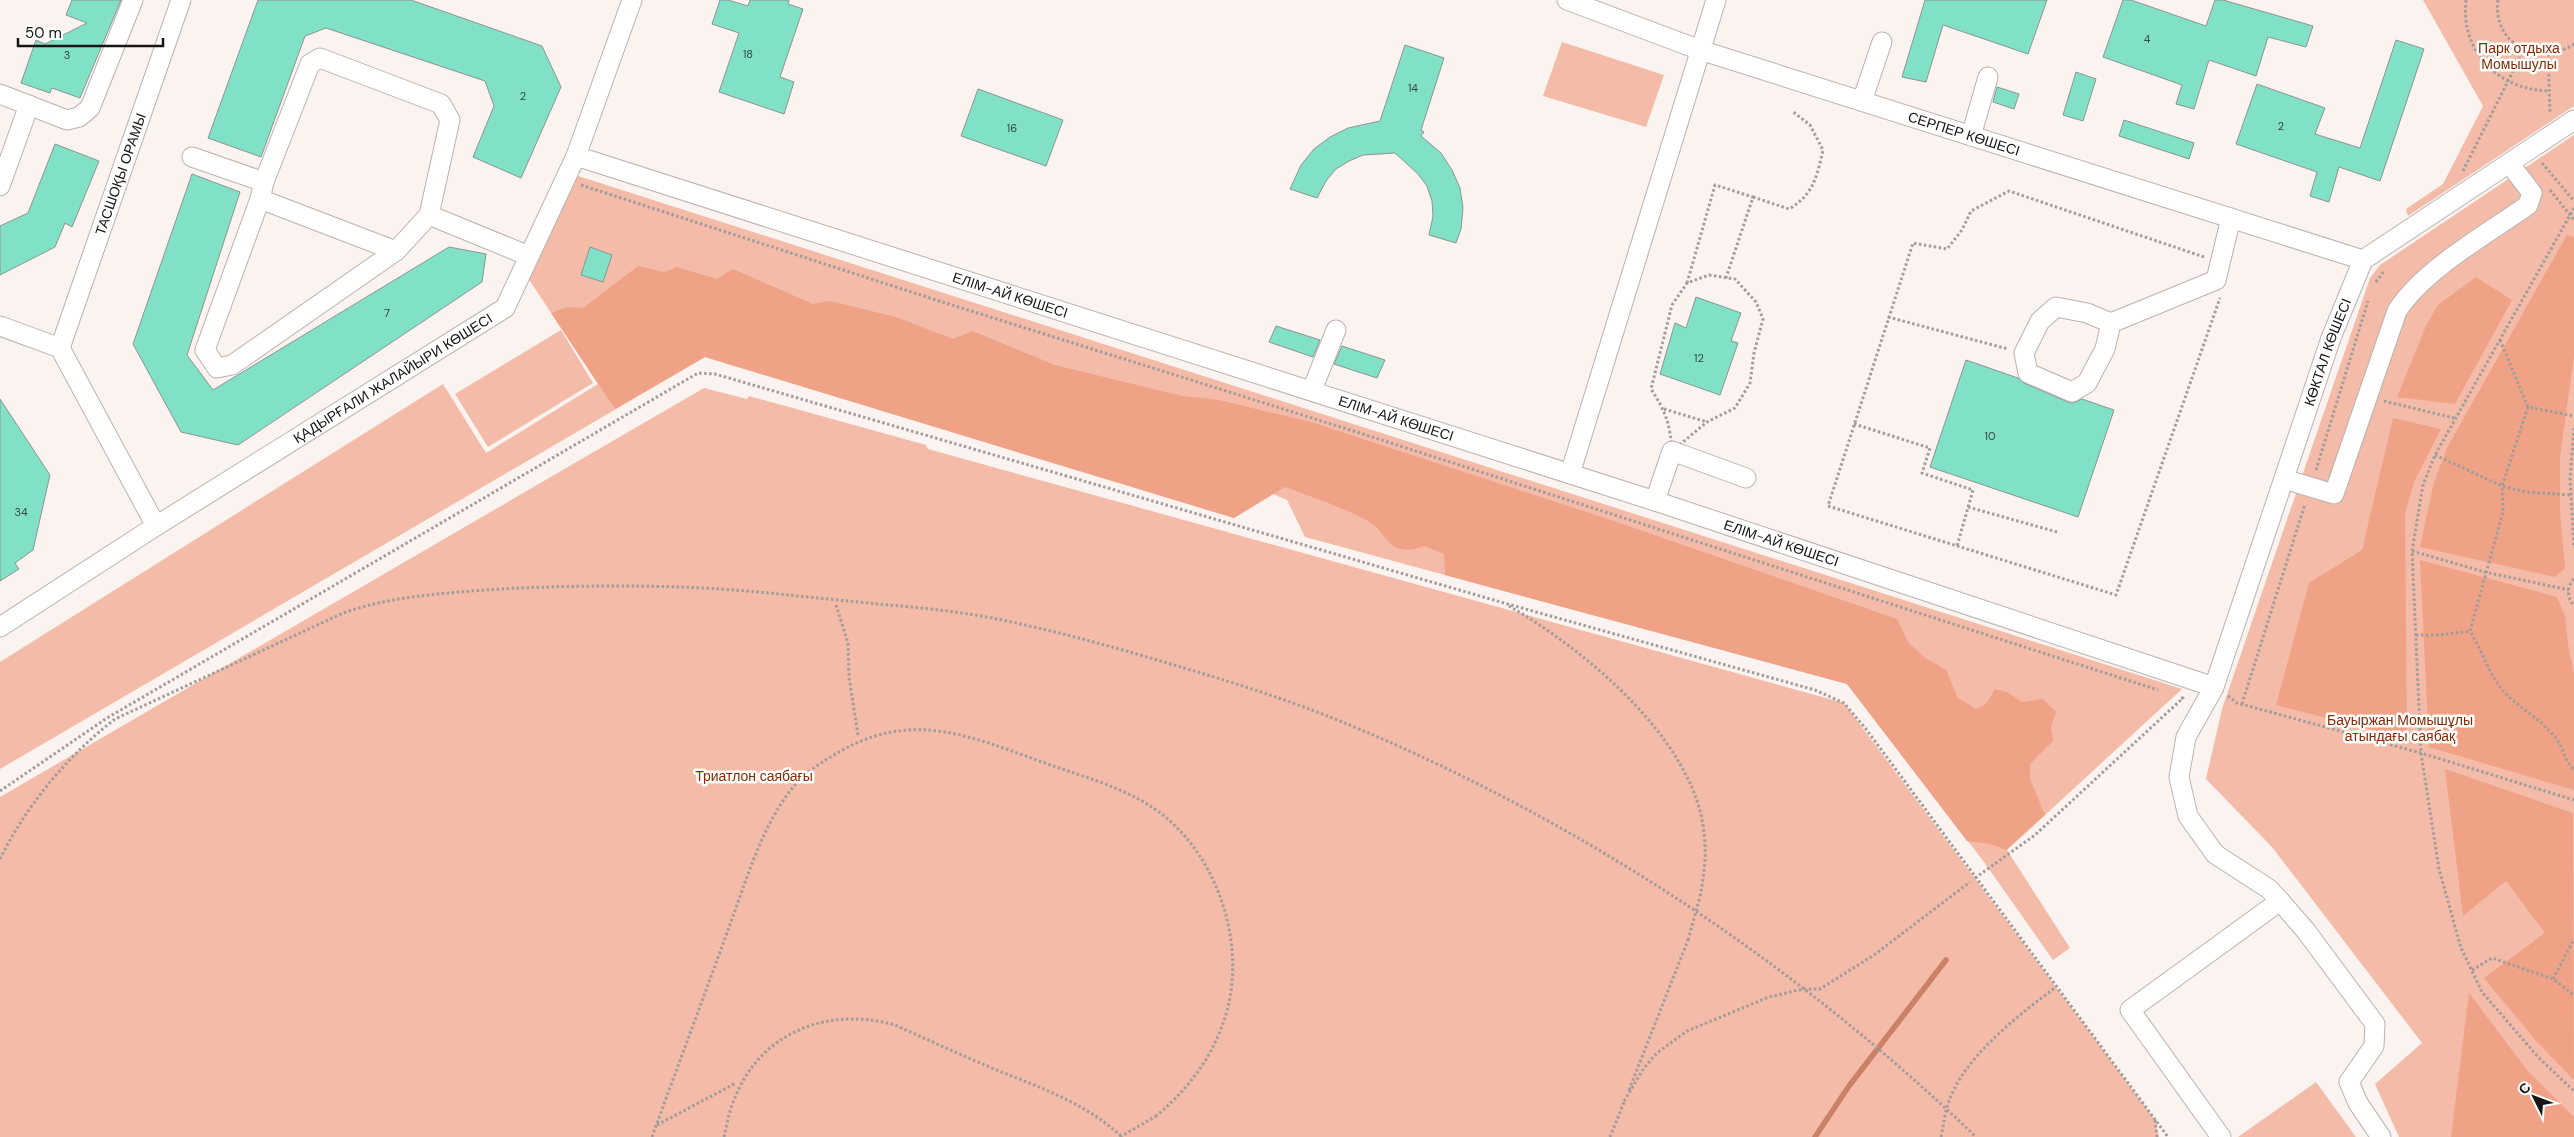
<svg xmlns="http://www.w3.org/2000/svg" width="2574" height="1137" font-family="'DM Sans',sans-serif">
	<rect width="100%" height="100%" fill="#fbf3f0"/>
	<g fill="#f4bba8">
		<polygon points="2423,0 2574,0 2574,106 2408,216 2406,209 2443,184 2483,106"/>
		<polygon points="1562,42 1664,75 1646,127 1543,96"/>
		<polygon points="2574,135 2574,1137 2399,1137 2375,1084 2422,1043 2272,847 2206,779 2222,709 2370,278 2380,265"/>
		<polygon points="575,175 2182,689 2007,850 2070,948 2053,960 1984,862 1847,684 1305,537 1287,500 1273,494 1234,518 705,357 0,769 0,662 443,384 486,453 598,384 526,275"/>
		<polygon points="561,330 593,383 488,447 455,394"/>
		<polygon points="704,388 747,399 749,396 926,445 928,449 1844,703 2155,1120 2159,1137 0,1137 0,797"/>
		<polygon points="2316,1082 2356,1137 2238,1137"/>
	</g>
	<g fill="#f0a287">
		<polygon points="2567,235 2574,237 2574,356 2560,457 2560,512 2565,568 2555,577 2420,547 2434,482 2448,446"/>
		<path d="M638 266 664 272 677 267 717 279 733 269 813 304 830 301 896 317 953 339 972 331 1055 365 1182 396 1219 400 1311 422 1605 518 1897 619 1908 642 1925 658 1946 670 1958 698 1976 709 1986 704 1995 689 2007 692 2022 702 2043 699 2056 712 2051 726 2053 741 2030 764V779L2045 815 2006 850 1991 844 1967 841 1847 684 1445 575 1444 554 1424 546C1415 550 1406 551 1397 548 1387 543 1383 533 1375 526 1362 514 1304 494 1285 487L1234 518 705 357 615 409 551 313 568 307 583 308Z"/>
		<polygon points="2476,277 2512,300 2455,404 2397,397 2426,326 2438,305"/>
		<polygon points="2393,418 2441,429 2414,482 2405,514 2407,739 2276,705 2309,583 2362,550"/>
		<polygon points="2420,560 2557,597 2565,616 2568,645 2574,674 2574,790 2429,747"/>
		<polygon points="2445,769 2573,813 2574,1080 2537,1042 2484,978 2545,933 2506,881 2463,916"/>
		<polygon points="2469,993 2527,1070 2574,1117 2574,1137 2451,1137"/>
	</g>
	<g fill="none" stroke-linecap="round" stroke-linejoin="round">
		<polyline stroke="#cb8167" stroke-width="5.5" points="1815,1137 1849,1086 1946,960"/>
	</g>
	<g fill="#80e1c6" stroke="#8d9492">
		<polygon points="72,0 121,0 80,98 52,88 50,93 21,83 36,40 45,44 87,23 66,15"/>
		<polygon points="258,0 411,0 542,46 561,87 521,178 473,157 494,106 485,81 326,28 305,36 261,157 208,138"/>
		<polygon points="720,0 728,0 748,6 750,0 789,0 788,4 803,9 780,77 794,82 784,114 719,92 739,33 712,24"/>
		<polygon points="1925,0 2047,0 2028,54 1943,25 1926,82 1902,77"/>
		<polygon points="2123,0 2131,0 2206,26 2215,0 2223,0 2313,26 2306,47 2268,37 2256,76 2209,60 2194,109 2176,104 2182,85 2103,57"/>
		<polygon points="2396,40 2424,49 2380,181 2339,167 2329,202 2310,196 2317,172 2236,144 2257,84 2325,108 2315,134 2360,148"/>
		<polygon points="1405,45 1444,58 1421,130 1424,132 1421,136 1441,153 1452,170 1460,188 1463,208 1461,229 1456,243 1429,235 1433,216 1432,201 1427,186 1418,174 1395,153 1363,155 1349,161 1336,169 1326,181 1317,198 1290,189 1301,165 1314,149 1330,137 1348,128 1380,121"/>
		<polygon points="2076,72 2096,79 2083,121 2063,115"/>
		<polygon points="1997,87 2019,94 2014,109 1993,102"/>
		<polygon points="978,89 1063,120 1046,166 961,136"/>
		<polygon points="2124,120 2194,143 2189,159 2119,136"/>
		<polygon points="55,144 99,161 72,227 65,223 55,247 0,275 0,226 28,213"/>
		<polygon points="192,174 240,192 187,355 213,390 449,247 486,254 482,282 238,445 181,432 133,344"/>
		<polygon points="590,247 612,255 603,282 581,275"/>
		<polygon points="1696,297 1741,313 1731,341 1738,343 1720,395 1660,374 1675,323 1686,328"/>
		<polygon points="1276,326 1320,340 1313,357 1269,342"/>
		<polygon points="1342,346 1385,360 1377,378 1334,364"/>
		<polygon points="1966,360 2018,378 2024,383 2068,402 2073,403 2082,399 2114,410 2078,517 1930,467"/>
		<polygon points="0,399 50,475 33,550 15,563 19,569 0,581"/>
	</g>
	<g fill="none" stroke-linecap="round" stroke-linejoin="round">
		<defs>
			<g id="minor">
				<path id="s1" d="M1567 0 1700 50 2363 260"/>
				<polygon points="320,58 441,104 450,120 429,215 396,251 260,199 264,182 310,64"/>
				<polyline points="0,94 67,120 79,117 90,108 133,0"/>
				<polyline points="1862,101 1882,42"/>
				<polyline points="1971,136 1988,77"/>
				<path id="s2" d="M576 156 1655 501 2214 687"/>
				<polyline points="192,157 264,182"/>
				<polyline points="0,186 29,105"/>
				<polyline points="260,199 205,350 217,368 232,365 396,251"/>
				<polyline points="429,215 529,256"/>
				<polyline points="2111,323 2105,349 2087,383 2072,392 2028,373 2024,353 2040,321 2056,307 2087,313 2111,323 2216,280 2231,218"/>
				<polyline points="0,326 60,348 156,526"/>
				<path id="s3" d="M60 348 181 0"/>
				<polyline points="1312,390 1336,330"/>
				<polyline points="1570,474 1716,0"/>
				<path d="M2284 479 2334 494 2397 311C2424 269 2486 235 2528 205L2532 193 2509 163"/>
				<polyline points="1655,501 1672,451 1746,478"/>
				<path id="s4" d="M0 627 156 526 505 308 576 156 632 0"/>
				<polyline points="2221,1137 2130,1010 2280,901"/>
				<path id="s5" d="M2381 1137 2358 1103 2349 1082 2374 1046 2375 1024 2306 931 2280 901 2269 889 2215 854 2188 816 2179 777 2186 737 2214 687 2331 338 2363 260 2574 120"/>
			</g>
		</defs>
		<use href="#minor" stroke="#bab2b0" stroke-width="21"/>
		<g stroke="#a29c9a" stroke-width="3" stroke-dasharray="2.5 2.5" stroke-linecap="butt">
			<path d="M2466 0C2460 52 2499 90 2549 91"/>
			<path d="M2498 0C2492 45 2539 67 2574 44"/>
			<polyline points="2548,54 2550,113"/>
			<polyline points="2542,163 2574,201"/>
			<polyline points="2463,171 2524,49"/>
			<polyline points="581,185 936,300 1363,434 2158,690"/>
			<polyline points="2550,190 2574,220"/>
			<path d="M1753 197 1789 209C1813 195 1817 177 1823 150L1810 125 1792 111"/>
			<polyline points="2574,208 2435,455 2423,485 2412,551 2421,753 2439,869 2461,948 2482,992 2538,1057 2574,1091"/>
			<polyline points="2204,257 2009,191 1971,211 1962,230 1947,249 1913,243 1828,506 2116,595 2220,298"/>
			<path d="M1709 275 1735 279 1756 302 1763 319 1754 353 1750 383 1735 408 1707 422 1672 451C1670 424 1666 412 1651 389L1672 305 1687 283Z"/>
			<polyline points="2376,282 2384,271"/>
			<polyline points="1687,283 1715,185 1753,197 1726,278"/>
			<polyline points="1888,317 2008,349"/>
			<polyline points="2500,340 2528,407 2574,416"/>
			<polyline points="2384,401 2454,418"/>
			<path d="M2528 407 2502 486 2503 512 2470 631C2483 652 2489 676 2506 694 2522 710 2544 721 2557 740 2564 750 2565 761 2574 770"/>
			<polyline points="1664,409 1707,422"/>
			<polyline points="1854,424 1930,448 1922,473 1973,490 1957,546"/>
			<polyline points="2574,428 2570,478 2574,548"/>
			<polyline points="2435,455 2502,486 2526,492 2571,495"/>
			<polyline points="2316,470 2368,301"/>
			<polyline points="1968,507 2057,532"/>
			<polyline points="2412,551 2485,572 2569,590"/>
			<path d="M2574 579C2566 588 2567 597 2574 606"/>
			<polyline points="836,605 848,643 849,677 858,735"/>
			<path d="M1509 606C1584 649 1695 740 1704 833 1707 855 1704 875 1700 897"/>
			<polyline points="2416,635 2439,635 2470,631"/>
			<polyline points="2228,696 2237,703 2421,753 2574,800"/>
			<polyline points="2242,704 2305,504"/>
			<polyline points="0,791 107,718 698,373 715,374 1504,603 1815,690 1844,703 1866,729 2168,1137"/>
			<path d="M0 859C27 805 66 757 115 719L343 613C389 597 435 594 484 590 549 586 615 585 680 587 743 589 805 597 868 603 909 607 951 610 992 618 1053 630 1114 647 1174 665 1228 681 1283 698 1335 719 1573 816 1791 959 1976 1137"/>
			<polyline points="1975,878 2035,835 2183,698 2181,698"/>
			<polyline points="2472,970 2492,958 2553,979 2574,995"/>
			<polyline points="2553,979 2574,939"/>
			<polyline points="1629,1090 1688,940"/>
			<polyline points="1624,1101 1644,1068 1657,1053 1687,1031 1769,997 1803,989 1820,989 1874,955 1970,882"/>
			<polyline points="2155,1120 2157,1137"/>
			<polyline points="657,1125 736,1083"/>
			<path d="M652 1137C677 1068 703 999 728 930 746 882 761 826 794 786 806 772 823 761 839 752 913 709 972 737 1045 763 1083 777 1125 787 1159 812 1221 858 1250 954 1222 1026 1209 1062 1185 1092 1156 1116"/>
			<path d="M724 1137C727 1125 729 1111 734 1100 760 1032 828 1006 895 1025 928 1040 961 1055 994 1069 1039 1087 1086 1103 1122 1137"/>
			<polyline points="1610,1137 1625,1100"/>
			<path d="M1941 1137C1944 1123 1945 1109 1951 1096 1968 1054 2020 1014 2056 987"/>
		</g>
		<use href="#minor" stroke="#fff" stroke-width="19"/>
		<g stroke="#a29c9a" stroke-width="3" stroke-dasharray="2.5 2.5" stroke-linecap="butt">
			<polyline points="1688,940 1700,897"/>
			<polyline points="1120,1137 1156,1116"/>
		</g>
	</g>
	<g text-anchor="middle" stroke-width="5" stroke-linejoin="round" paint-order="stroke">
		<g font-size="11" fill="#324840">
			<text x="2147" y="43">4</text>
			<text x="748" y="58">18</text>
			<text x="67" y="59">3</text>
			<text x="1413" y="92">14</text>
			<text x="523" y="100">2</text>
			<text x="2281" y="130">2</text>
			<text x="1012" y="132">16</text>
			<text x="387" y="317">7</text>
			<text x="1699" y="362">12</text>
			<text x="1990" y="440">10</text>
			<text x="21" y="516">34</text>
		</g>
		<g font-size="14" fill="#842b02" stroke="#fff">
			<text x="2519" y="53">Парк отдыха<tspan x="2519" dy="16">Момышулы</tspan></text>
			<text x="2400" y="725">Бауыржан Момышұлы<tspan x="2400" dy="16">атындағы саябақ</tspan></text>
			<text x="754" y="781">Триатлон саябағы</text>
		</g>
		<g font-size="14" fill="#181514" stroke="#fff">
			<text dy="5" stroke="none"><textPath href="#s1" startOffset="419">СЕРПЕР КӨШЕСІ</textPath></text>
			<text dy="5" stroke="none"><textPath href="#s3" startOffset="184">ТАСШОҚЫ ОРАМЫ</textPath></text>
			<text dy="5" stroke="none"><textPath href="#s2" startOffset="456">ЕЛІМ-АЙ КӨШЕСІ</textPath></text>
			<text dy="5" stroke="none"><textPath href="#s5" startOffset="904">КӨКТАЛ КӨШЕСІ</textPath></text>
			<text dy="5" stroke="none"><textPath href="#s4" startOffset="465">ҚАДЫРҒАЛИ ЖАЛАЙЫРИ КӨШЕСІ</textPath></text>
			<text dy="5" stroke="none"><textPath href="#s2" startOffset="861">ЕЛІМ-АЙ КӨШЕСІ</textPath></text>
			<text dy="5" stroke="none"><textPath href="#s2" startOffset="1266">ЕЛІМ-АЙ КӨШЕСІ</textPath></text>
		</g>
	</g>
	<g transform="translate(2534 1097) rotate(312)" stroke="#ffffff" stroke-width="4" paint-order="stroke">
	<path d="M0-4L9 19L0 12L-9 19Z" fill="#181514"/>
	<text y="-8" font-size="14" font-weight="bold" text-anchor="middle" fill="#181514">С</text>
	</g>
	<path d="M18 38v8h145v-8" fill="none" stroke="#181514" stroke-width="2.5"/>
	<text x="25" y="38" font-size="15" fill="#181514" stroke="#ffffff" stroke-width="4" paint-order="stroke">50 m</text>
</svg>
